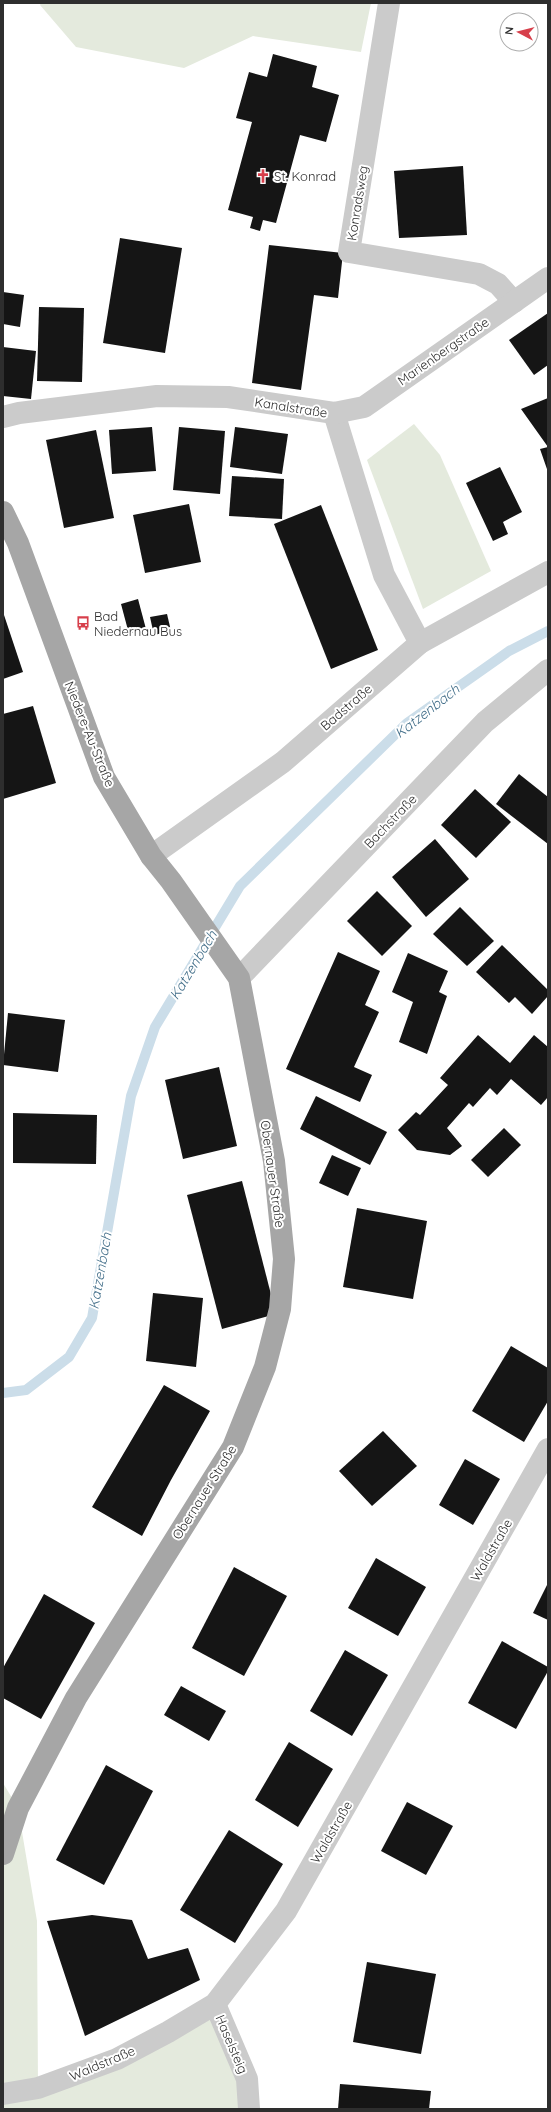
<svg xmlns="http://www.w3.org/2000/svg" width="551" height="2112" font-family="Quicksand,sans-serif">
	<rect width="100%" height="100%" fill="#fff"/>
	<g fill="#e4eadd">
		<polygon points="41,3 371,3 361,52 253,36 184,68 76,47 40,5"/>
		<polygon points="414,424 440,455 491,571 423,609 367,460"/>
		<polygon points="3,1783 18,1808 37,1921 38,2088 215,2004 249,2109 3,2109"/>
	</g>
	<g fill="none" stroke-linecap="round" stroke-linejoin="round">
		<polyline stroke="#cbdde9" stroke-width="10" points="3,1393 26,1390 69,1357 92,1318 131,1096 155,1027 240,886 407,723 509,651 548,631"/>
	</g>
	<g fill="#151515">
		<polygon points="273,54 317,66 312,87 339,95 326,142 300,135 276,223 263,220 260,231 250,228 253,217 228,210 252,122 236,118 249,72 267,77"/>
		<polygon points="463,166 467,235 399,238 394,171"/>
		<polygon points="120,238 182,248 165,353 103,343"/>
		<polygon points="269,245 343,253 338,298 314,295 301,390 252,383"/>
		<polygon points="3,292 24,295 20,327 3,324"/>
		<polygon points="39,307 84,308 82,382 37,381"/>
		<polygon points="548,313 548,365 534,375 509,340"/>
		<polygon points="3,347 36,351 31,399 3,396"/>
		<polygon points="548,398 548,472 540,449 548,447 521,409"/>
		<polygon points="152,427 156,471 112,474 109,430"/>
		<polygon points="179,427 225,431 220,494 173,490"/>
		<polygon points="235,427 288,434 282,474 230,467"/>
		<polygon points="96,430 114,518 64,528 46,440"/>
		<polygon points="500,467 522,512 503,522 508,534 493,541 466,483"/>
		<polygon points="232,476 284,479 282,519 229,516"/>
		<polygon points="189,504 201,562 145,573 133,515"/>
		<polygon points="321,505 378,650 331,669 274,524"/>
		<polygon points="138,599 146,629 129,634 121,604"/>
		<polygon points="3,612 23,672 3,679"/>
		<polygon points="167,614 171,631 154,635 150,617"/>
		<polygon points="33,706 56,783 3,799 3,714"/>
		<polygon points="519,774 548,797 548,844 496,804"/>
		<polygon points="475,789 511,822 476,858 441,825"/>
		<polygon points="435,839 469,879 426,917 392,877"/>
		<polygon points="377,891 412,926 382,956 347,921"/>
		<polygon points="460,907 494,941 467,966 433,934"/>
		<polygon points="502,945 548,990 548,996 532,1014 515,997 509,1003 476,972"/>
		<polygon points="338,952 380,971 365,1005 379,1012 354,1067 372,1075 360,1102 286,1069"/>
		<polygon points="408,953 448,971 439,992 447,996 427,1054 399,1042 413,1002 392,992"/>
		<polygon points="8,1013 65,1020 58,1072 3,1065"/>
		<polygon points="478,1035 510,1063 534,1035 548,1047 548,1097 541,1105 511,1079 497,1095 490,1088 473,1107 469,1103 447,1128 462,1146 450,1155 417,1150 398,1130 416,1112 420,1115 448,1085 440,1078"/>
		<polygon points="219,1067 237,1146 183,1159 165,1080"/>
		<polygon points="316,1096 387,1132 370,1165 300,1129"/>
		<polygon points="13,1113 97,1115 96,1164 13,1163"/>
		<polygon points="504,1128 521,1145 488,1177 471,1160"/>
		<polygon points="332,1155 361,1168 348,1196 319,1183"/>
		<polygon points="242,1181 276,1314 222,1329 187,1195"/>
		<polygon points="357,1208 427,1221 413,1299 343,1287"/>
		<polygon points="153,1293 203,1298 196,1367 146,1361"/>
		<polygon points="511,1346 548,1368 548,1401 524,1442 472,1411"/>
		<polygon points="164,1385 210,1411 171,1480 142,1536 92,1507"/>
		<polygon points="383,1431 417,1466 372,1506 339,1471"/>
		<polygon points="465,1459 500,1479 473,1525 439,1505"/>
		<polygon points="376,1558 426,1587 398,1636 348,1608"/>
		<polygon points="234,1567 287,1596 244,1676 192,1648"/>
		<polygon points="548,1583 548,1620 533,1613"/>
		<polygon points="44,1594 95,1623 41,1719 3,1698 3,1668"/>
		<polygon points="502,1641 548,1667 548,1671 516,1729 468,1703"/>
		<polygon points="345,1650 388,1675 352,1736 310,1711"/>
		<polygon points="181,1686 226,1711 209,1741 164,1715"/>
		<polygon points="289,1742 333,1769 298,1827 255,1800"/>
		<polygon points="106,1765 153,1791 104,1885 56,1860"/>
		<polygon points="407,1802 453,1826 426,1875 381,1851"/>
		<polygon points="229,1830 283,1864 235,1943 180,1910"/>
		<polygon points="92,1915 132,1920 148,1959 188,1948 200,1980 85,2036 47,1921"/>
		<polygon points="367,1962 436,1974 421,2054 353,2042"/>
		<polygon points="340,2084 431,2091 429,2109 338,2109"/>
	</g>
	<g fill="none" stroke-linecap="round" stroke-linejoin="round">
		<g stroke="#cbcbcb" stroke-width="22">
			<polyline points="389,3 349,252 479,274 498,284 514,302"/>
			<polyline points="334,413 384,575 420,643"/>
			<polyline points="3,417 19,413 157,396 228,397 334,413 364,407 548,278"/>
			<polyline points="151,856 283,762 420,643 548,572"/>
			<polyline points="239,978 485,722 548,670"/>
			<polyline points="215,2004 247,2079 249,2109"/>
			<polyline points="3,2094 38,2088 117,2059 168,2032 215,2004 286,1911 548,1449"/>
		</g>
		<polyline stroke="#a6a6a6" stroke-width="22" points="3,512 18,543 104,777 151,856 171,881 239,978 274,1161 284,1259 280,1309 265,1367 233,1447 76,1698 18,1808 3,1854"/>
	</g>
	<defs>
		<symbol id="church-bare" viewBox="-9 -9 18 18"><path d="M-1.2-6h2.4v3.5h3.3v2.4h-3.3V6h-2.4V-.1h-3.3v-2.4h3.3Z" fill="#d73f4b" stroke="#fff" stroke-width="2.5" paint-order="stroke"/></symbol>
		<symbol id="bus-bare" viewBox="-9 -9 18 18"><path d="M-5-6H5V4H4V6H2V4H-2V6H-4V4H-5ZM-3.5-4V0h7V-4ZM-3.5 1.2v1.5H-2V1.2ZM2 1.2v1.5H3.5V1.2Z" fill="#d73f4b" stroke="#fff" stroke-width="2.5" paint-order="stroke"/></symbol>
	</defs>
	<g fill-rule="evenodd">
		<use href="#church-bare" x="253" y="166" width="20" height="20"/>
		<use href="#bus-bare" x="73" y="613" width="20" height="20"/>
	</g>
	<g text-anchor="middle" stroke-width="4" stroke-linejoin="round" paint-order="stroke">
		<g font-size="13" fill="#2e2e2e" stroke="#fff" text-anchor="start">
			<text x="274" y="181">St. Konrad</text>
			<text x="94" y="621">Bad<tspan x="94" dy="15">Niedernau Bus</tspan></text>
		</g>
		<g font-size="13" fill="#2e2e2e" stroke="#fff">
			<text transform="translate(357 203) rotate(-81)" y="5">Konradsweg</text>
			<text transform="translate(443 351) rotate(-35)" y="5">Marienbergstraße</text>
			<text transform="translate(291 407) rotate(9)" y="5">Kanalstraße</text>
			<text transform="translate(346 707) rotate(-41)" y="5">Badstraße</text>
			<text transform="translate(90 734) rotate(68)" y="5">Niedere-Au-Straße</text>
			<text transform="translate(390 821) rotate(-46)" y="5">Bachstraße</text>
			<text transform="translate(273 1174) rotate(82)" y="5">Obernauer Straße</text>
			<text transform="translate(204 1492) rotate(-58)" y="5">Obernauer Straße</text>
			<text transform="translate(491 1550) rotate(-60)" y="5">Waldstraße</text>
			<text transform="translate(331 1832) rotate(-60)" y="5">Waldstraße</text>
			<text transform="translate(232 2044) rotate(67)" y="5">Haselsteig</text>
			<text transform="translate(102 2063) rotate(-23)" y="5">Waldstraße</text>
		</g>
		<g font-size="14" font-style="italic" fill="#436f8a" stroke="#fff">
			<text transform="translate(427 711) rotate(-38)" y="5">Katzenbach</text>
			<text transform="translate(193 965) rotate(-59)" y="5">Katzenbach</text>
			<text transform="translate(100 1271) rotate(-80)" y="5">Katzenbach</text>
		</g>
	</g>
	<rect width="551" height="2112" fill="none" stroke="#2e2e2e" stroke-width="8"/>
	<g transform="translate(519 32) rotate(277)"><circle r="19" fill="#ffffff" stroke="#ababab"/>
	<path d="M0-3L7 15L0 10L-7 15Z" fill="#d73f4b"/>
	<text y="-6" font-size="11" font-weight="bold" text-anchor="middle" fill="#2e2e2e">N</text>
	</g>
</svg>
